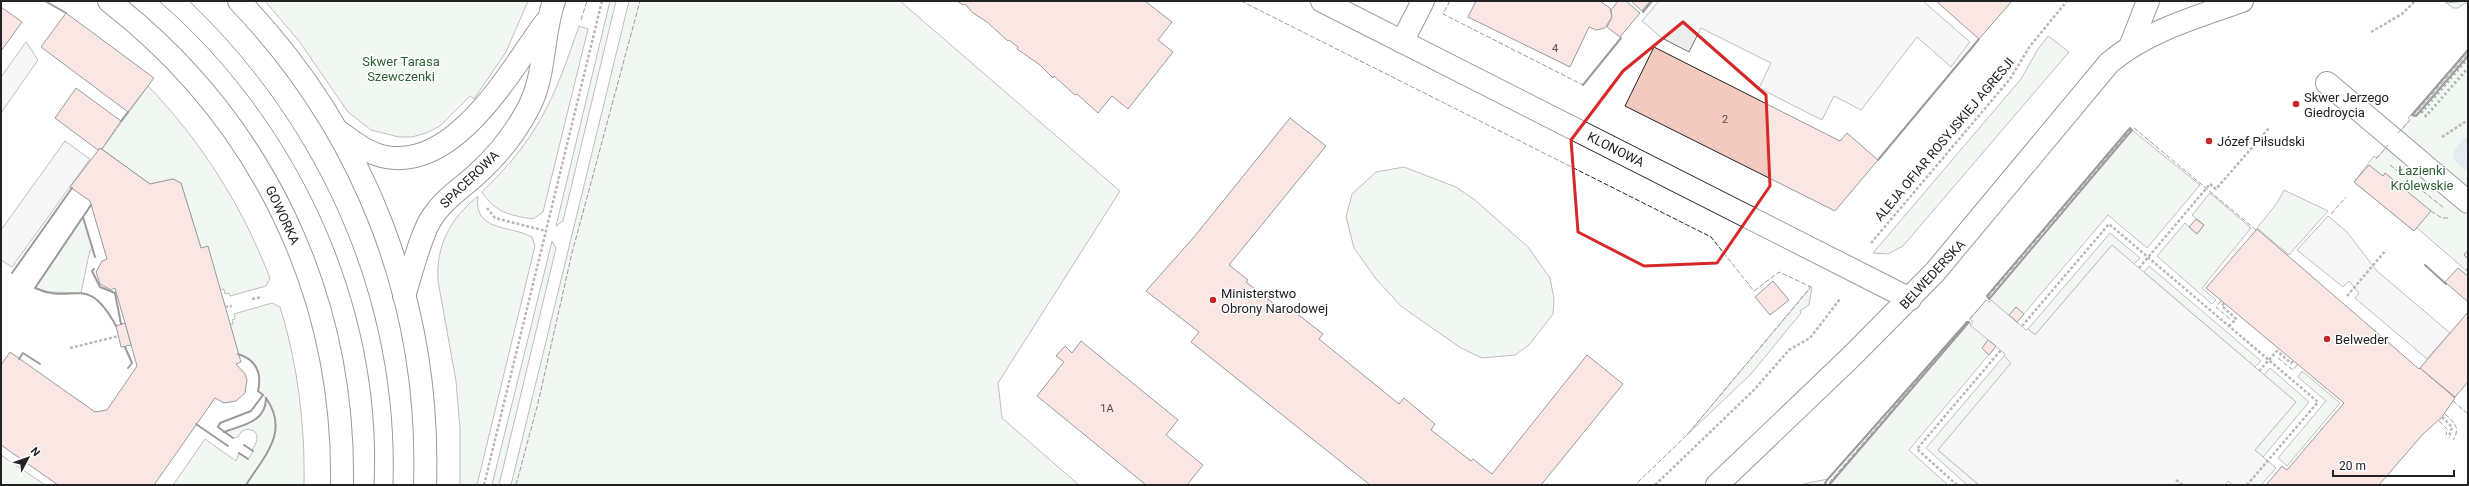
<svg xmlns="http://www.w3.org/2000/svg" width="2469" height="486" font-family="Roboto,sans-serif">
	<rect width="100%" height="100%" fill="#fff"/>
	<g fill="#e0efe3" stroke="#6f6f6f">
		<polygon points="265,1 528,1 506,52 474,99 470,96 440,126 426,133 412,137 399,137 371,130 348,112 299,41"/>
		<polygon points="610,1 616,1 563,221 556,226"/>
		<polygon points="629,1 900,1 1120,191 998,383 1002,418 1079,485 511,485"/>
		<polygon points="2444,1 2446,3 2468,1 2458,8 2453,8"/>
		<path d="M579 26 588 29 543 212 533 219C509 215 496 213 482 192 539 137 554 99 579 26Z"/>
		<polygon points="2048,36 2069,52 1903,246 1888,254 1873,253 2021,79 2038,49"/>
		<polygon points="2468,50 2468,272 2417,228 2414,231 2354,182 2374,156 2377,158 2410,120 2408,118"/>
		<path d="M148 86C202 142 242 206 270 278L266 286 230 296 229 293 225 294 224 289 220 290 201 248 181 183 173 179 150 184 102 149Z"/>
		<polygon points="2132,130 2200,185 2147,248 2108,215 2017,322 1989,299"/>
		<polygon points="1404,167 1456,187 1475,200 1528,247 1550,278 1554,299 1553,314 1529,345 1515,355 1482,358 1461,348 1402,307 1376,279 1354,248 1346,217 1352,194 1376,172"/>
		<polygon points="2284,190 2328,211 2289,255 2257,228 2277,203"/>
		<polygon points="2210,193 2251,228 2202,288 2216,300 2212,304 2157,256 2185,223 2197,234 2204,225 2192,215"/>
		<path d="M478 196C473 232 510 225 532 237L535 246 477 485H460V429L456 381 438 281C436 245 450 219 478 196Z"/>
		<polygon points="83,217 93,250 90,250 81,293 49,292 35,288"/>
		<polygon points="2110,233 2140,258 2134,264 2112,245 2035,335 2028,329"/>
		<polygon points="552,241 556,248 499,485 492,485"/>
		<polygon points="2149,266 2261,361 2255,367 2144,272"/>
		<polygon points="1809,286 1812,287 1809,305 1800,311 1801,313 1751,374 1687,435 1810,288"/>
		<path d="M272 303 280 307C298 365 305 425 304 485H173L205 439 236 461 239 453 248 459 253 452 252 450C256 444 260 437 254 431L248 429 242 431 238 437 233 438 224 432C244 424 266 423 266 398L258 391C262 373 257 360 238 354L230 324H233L232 320 235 319 234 314Z"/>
		<polygon points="1969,322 1996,346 1909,450 1948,485 1829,485"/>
		<polygon points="2004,356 2012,363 1938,450 1979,485 1967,485 1926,448"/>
		<polygon points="2270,368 2309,402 2263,457 2255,450 2296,402 2264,375"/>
		<polygon points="2302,371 2340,403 2287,466 2278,458 2326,401 2298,377"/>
		<polygon points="1,455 45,485 1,485"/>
		<polygon points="1828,479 1825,483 1827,485 1799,485"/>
	</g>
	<g fill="#ededed" stroke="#6f6f6f">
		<polygon points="1659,1 1923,1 1970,42 1951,67 1917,37 1861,110 1834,96 1822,120 1759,88 1771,63 1701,28 1689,52 1662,38 1642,21"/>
		<polygon points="26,42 38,60 1,113 1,77"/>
		<polygon points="65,141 90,159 12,267 1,260 1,230"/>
		<polygon points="2328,216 2347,232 2377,271 2450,333 2427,359 2355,298 2359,293 2349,281 2343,287 2297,250"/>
		<polygon points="2112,245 2296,402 2255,450 2276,468 2261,485 2233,485 2228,481 2225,485 1979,485 1938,450 2011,363 2004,356 2005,354 1970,325 1973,322 1970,319 1986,300 1989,302 1991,300 2026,330 2028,329 2035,335"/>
	</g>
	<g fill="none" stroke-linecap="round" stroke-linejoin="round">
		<polyline stroke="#c7d3dd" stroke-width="12" points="2468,143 2459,154 2460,158 2468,164"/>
	</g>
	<g fill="#f3c9c0" stroke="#222">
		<polygon points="957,1 1145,1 1172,22 1158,40 1173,52 1128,109 1112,96 1098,113 1077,94 1075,95 1054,76 1053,78 1040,65 1017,49 1018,47 1009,40 1008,41 987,22 973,13 965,4 963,5"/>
		<polygon points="1476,1 1600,1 1610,8 1612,17 1605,28 1596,30 1589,27 1570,67 1468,17"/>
		<polygon points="1618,1 1626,1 1640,13 1620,37 1607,27 1612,17 1611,10"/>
		<polygon points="1631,1 1650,1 1642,11"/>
		<polygon points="1936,1 2012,1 1979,39"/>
		<polygon points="1,7 22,22 1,51"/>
		<polygon points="66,13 154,78 128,112 41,47"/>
		<polygon points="1654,47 1840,141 1847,133 1878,160 1835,211 1625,106"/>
		<polygon points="76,88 121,121 102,149 98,150 55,118"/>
		<polygon points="1290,118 1326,146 1229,265 1248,280 1246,282 1287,314 1291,309 1323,334 1319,339 1399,404 1404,398 1435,424 1431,430 1471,461 1473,459 1492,474 1587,355 1623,384 1541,485 1370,485 1191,342 1199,332 1146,291 1194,237"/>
		<polygon points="100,148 150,184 173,179 181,183 201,248 208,246 241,362 236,364 245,374 247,380 245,393 236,401 224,403 215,398 154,485 58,485 1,445 1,365 10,352 95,412 107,410 137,366 115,288 111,290 100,284 96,272 102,261 107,259 90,201 70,187"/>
		<polygon points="2369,165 2383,176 2385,173 2431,211 2414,231 2354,182"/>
		<polygon points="2196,219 2204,225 2197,234 2189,227"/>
		<polygon points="2257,229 2419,369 2420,368 2455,398 2442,417 2423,434 2379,485 2266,485 2282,466 2287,470 2344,403 2206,288"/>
		<polygon points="2468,250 2468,259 2464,255"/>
		<polygon points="2458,268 2468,276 2468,302 2445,282"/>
		<polygon points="1773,281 1789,300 1770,315 1755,297"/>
		<polygon points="2016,307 2024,314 2017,322 2009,315"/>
		<polygon points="2468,312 2468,382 2455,397 2420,368"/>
		<polygon points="125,323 131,345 121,347 116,326"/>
		<polygon points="1988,340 1996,346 1989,355 1982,348"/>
		<polygon points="1081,341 1178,420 1166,435 1203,465 1187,485 1146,485 1037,396 1064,362 1056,356 1065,346 1072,353"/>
	</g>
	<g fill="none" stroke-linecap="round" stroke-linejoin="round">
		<defs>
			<g id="minor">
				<polyline points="1322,1 1910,299"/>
				<polyline points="1402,42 1423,1"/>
				<polyline points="2130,47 2148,1"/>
				<polyline points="2327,83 2468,202"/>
				<path d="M338 131C352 141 368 154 386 157 456 170 510 71 545 23"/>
				<path d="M404 296C411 275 421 232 433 216 445 198 462 188 477 174 497 156 516 132 529 107 546 74 542 35 554 1"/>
				<path d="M1717 485 1853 355 1935 272 2109 63C2146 31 2197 17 2242 1"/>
			</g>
			<g id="major">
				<path d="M109 1C261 119 345 293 342 485"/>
				<path d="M239 1C365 132 431 303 425 485"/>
			</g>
		</defs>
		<use href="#minor" stroke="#222" stroke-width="24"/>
		<use href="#major" stroke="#222" stroke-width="24"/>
		<g stroke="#646464" stroke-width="2.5" stroke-dasharray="3 2" stroke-linecap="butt">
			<polyline points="2371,32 2402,14 2415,1"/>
			<polyline points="2442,137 2468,120"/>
			<polyline points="487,208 495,218 546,231"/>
			<polyline points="1871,243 2010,79 2030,46 2067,1"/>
			<polyline points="2139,268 2210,184 2216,189 2269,128"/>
			<polyline points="2347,296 2386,250"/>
			<polyline points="252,299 262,297"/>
			<polyline points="2224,303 2222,306 2236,319 2229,326"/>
			<polyline points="225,307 232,306"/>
			<polyline points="2022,326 2109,224 2318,402 2247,485"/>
			<polyline points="70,348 119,336"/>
			<polyline points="2259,371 2277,351 2291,363 2294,360"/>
			<polyline points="2442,417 2452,427 2449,438"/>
			<polyline points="2176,480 2183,485"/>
			<polyline points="484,485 602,1"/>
			<polyline points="1655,485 1754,390 1789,350 1810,338 1840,299"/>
			<polyline points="1957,485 1917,449 2001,350"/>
		</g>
		<use href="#minor" stroke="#fff" stroke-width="22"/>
		<use href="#major" stroke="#fff" stroke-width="22"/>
		<g stroke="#222" stroke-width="1">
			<path d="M159 1C296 119 383 303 374 485"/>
			<path d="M189 1C321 126 399 302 393 485"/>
		</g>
		<polyline stroke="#2f5e38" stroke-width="3" stroke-dasharray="2 3" stroke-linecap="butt" points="2468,58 2422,112 2426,116 2468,68"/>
		<g stroke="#222" stroke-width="1" stroke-dasharray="5 2" stroke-linecap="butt">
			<polyline points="1241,1 1711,237 1754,291 1779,272 1809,286 1810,288 1687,435 1635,485"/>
			<polyline points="1450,1 1443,14 1583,85"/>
			<polyline points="581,20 587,1"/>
			<polyline points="2413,116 2468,53"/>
			<polyline points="2134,128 2256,230"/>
			<polyline points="2398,133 2410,120"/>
			<polyline points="2376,159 2388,145"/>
			<polyline points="2390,165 2444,208"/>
			<polyline points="2431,211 2442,218 2449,218"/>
			<polyline points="2331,214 2346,197"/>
			<polyline points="2466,270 2468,268"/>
			<polyline points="1988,297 2131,129"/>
			<polyline points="2221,301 2216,307 2230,319"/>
			<polyline points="1970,319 1986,300"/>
			<polyline points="2278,358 2293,370 2298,364"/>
			<polyline points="2453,401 2468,414"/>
			<path d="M2445 414C2454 422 2461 428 2453 440"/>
			<polyline points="2439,421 2447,429 2446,435"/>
			<polyline points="516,485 538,403 572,253 640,1"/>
			<polyline points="1823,485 1827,485 1967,322"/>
		</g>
		<g stroke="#222" stroke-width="2">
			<polyline points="45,1 66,13"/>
			<polyline points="1643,12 1652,1"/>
			<polyline points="1583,85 1621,38"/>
			<polyline points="2412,115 2468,50"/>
			<polyline points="2412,115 2416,116 2468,56"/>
			<polyline points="121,121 128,112"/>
			<polygon points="2130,128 2132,130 1989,299 1987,296"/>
			<polyline points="1878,160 1979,39"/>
			<path d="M91 205 35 288C74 306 86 271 116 326"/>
			<polyline points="83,217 95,257"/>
			<polyline points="2425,265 2446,284"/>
			<polyline points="94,269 92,271 100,287 115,293 121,324"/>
			<polyline points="12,273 72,188"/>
			<polyline points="125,347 132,363 128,368"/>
			<polyline points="19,359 23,353 40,364"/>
			<polyline points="196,424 228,446"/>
			<path d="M224 432C243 425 266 422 266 398"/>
			<path d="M233 438 218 427 220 423 251 411 263 395 258 391C262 373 257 360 238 354"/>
			<polyline points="244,445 253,451"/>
			<polyline points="239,453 248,459"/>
			<path d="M246 485C264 456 290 432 266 398"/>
			<polyline points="1827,485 1825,483 1828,479 1967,322"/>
			<polyline points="1829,485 1969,322 1967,322"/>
		</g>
	</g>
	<path d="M0 0H2469V486H0ZM1683 22 1766 95 1770 186 1717 263 1644 266 1578 232 1571 140 1623 71Z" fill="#fff" fill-opacity=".55" fill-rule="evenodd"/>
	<path fill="none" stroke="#d62828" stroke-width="3" stroke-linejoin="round" d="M1683 22 1766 95 1770 186 1717 263 1644 266 1578 232 1571 140 1623 71Z"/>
	<g fill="#c62828" stroke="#fff" stroke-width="1.5">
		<circle cx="2296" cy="104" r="4"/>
		<circle cx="2209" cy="141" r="4"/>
		<circle cx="1213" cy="300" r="4"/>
		<circle cx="2327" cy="339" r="4"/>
	</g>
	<g text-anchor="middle" stroke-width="3" stroke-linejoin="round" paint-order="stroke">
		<g font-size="11" fill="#564c4a">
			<text x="1555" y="52">4</text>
			<text x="1725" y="123">2</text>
			<text x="1107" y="412">1A</text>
		</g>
		<g font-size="13" fill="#2f5e38" stroke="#fff">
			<text x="401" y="66">Skwer Tarasa<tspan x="401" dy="15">Szewczenki</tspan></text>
			<text x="2422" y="175">Łazienki<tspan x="2422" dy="15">Królewskie</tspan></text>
		</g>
		<g font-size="13" fill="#222" stroke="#fff" text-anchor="start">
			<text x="2304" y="102">Skwer Jerzego<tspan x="2304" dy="15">Giedroycia</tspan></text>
			<text x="2217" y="146">Józef Piłsudski</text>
			<text x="1221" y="298">Ministerstwo<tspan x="1221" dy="15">Obrony Narodowej</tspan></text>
			<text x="2335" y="344">Belweder</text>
		</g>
		<g font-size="13" fill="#222" stroke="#fff">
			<text transform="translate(1944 139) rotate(-50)" y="5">ALEJA OFIAR ROSYJSKIEJ AGRESJI</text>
			<text transform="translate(1616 149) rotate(27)" y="5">KLONOWA</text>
			<text transform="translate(469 179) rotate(-44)" y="5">SPACEROWA</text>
			<text transform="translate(283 215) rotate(65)" y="5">GOWORKA</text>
			<text transform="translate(1932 274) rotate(-47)" y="5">BELWEDERSKA</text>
		</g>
	</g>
	<rect width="2469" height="486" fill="none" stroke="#222222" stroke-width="4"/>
	<g transform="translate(28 458) rotate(49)" stroke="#ffffff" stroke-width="3" paint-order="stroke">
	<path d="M0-3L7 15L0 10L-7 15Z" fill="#222222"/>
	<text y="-6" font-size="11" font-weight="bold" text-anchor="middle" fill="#222222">N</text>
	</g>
	<path d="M2333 470v6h121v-6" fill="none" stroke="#222222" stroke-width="2"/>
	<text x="2339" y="470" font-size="12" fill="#222222" stroke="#ffffff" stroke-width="3" paint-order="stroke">20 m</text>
</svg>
